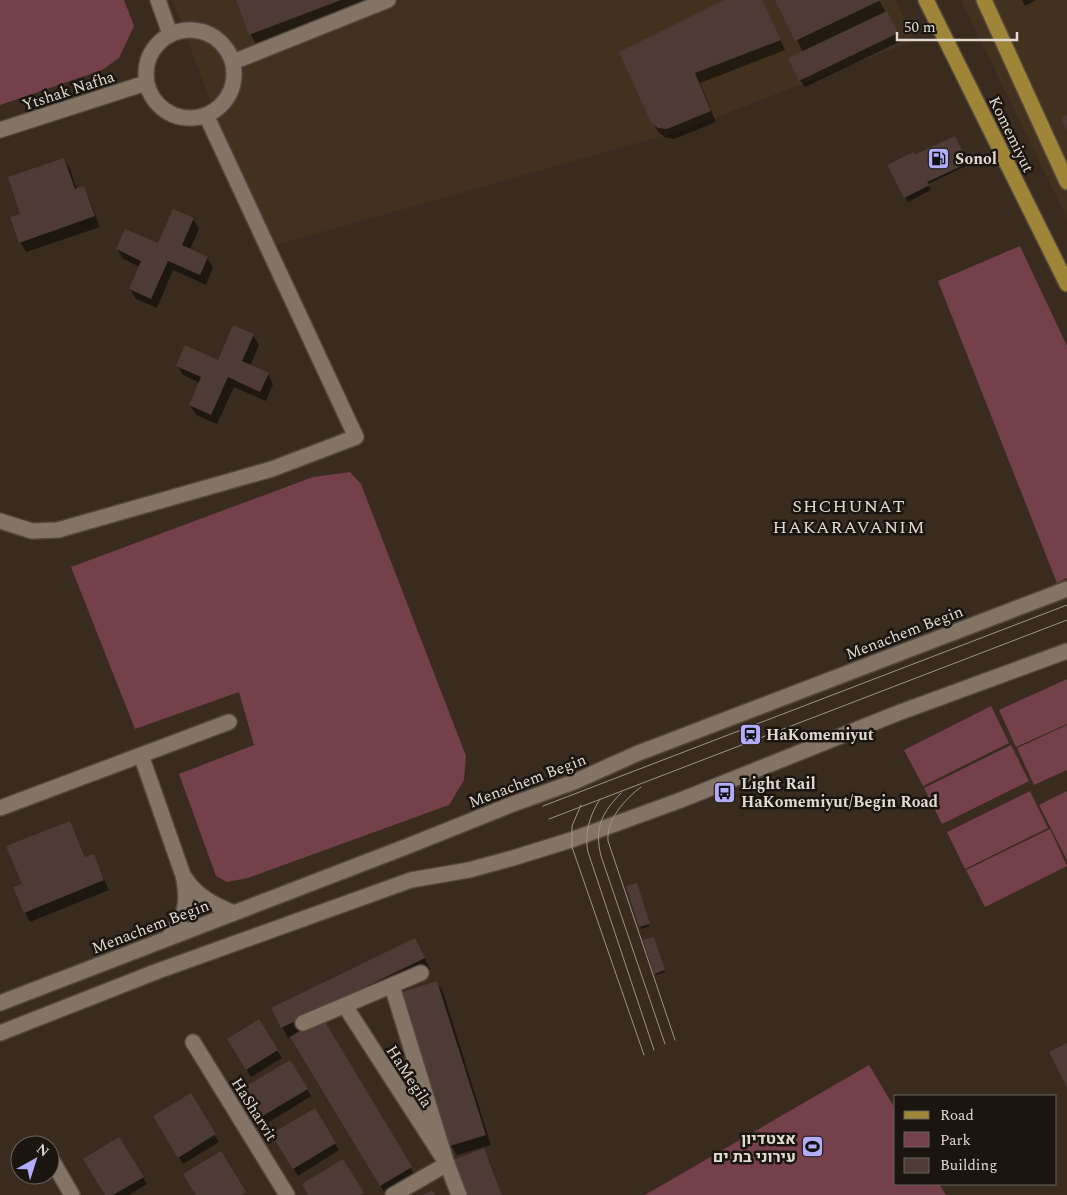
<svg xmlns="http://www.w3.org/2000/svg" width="1067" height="1195" font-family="Spectral,Heebo,serif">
	<rect width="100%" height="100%" fill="#392c1f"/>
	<g fill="#43311f">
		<polygon points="173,0 895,0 915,40 684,130 265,248"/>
		<polygon points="961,0 1067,0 1067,218"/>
	</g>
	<g fill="#744049">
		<polygon points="0,0 124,0 134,26 119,58 102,70 0,105"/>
		<polygon points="1020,246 1067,346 1067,578 1057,583 938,281"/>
		<polygon points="350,472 361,484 466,756 464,780 449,805 248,878 227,882 216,876 179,774 254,745 239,692 135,729 71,567 313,477"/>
		<polygon points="1067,679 1067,724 1016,747 999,710"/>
		<polygon points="991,706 1009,743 923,786 904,750"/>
		<polygon points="1067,725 1067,770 1034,785 1017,748"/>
		<polygon points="1011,745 1029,781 942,824 924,788"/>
		<polygon points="1030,791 1048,828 965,869 947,832"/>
		<polygon points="1067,791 1067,860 1039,805"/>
		<polygon points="1050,829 1067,866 985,907 966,870"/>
		<polygon points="869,1065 896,1110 896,1184 939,1184 946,1195 645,1195"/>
	</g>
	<g fill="#0007">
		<polygon points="237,0 373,0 256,44 251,35"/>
		<polygon points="726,0 761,0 785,50 700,83 716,122 674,139 665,137 658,132 652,121"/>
		<polygon points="777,0 879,0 901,41 805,87 800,80 803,52"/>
		<polygon points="1022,0 1036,0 1025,6"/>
		<polygon points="955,137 968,165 928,184 931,190 908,202 905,197 914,157"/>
		<polygon points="64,159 70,169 77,190 84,188 89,198 100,227 26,252 20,242 22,215"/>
		<polygon points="193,219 199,229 190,249 207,258 213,267 206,285 173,270 157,308 136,299 130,289 140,267 123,259 117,249 159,245"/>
		<polygon points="253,335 259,345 250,366 268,374 273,384 266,401 234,387 217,424 196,415 190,405 200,383 183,375 177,365 219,361"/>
		<polygon points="70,822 86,858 93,855 109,890 30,922 25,912 23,885"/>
		<polygon points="637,886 650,926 641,929 627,887"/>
		<polygon points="655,940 665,972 656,975 655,973"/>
		<polygon points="420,949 430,969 323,1021 416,1177 386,1195 291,1036 288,1038 273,1009"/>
		<polygon points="437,982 443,992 491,1145 457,1155 451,1146"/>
		<polygon points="259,1021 282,1058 251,1077 228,1039"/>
		<polygon points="290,1061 311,1096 266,1124 245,1089"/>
		<polygon points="190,1095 219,1142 183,1164 154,1117"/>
		<polygon points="314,1110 339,1150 298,1176 273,1135"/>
		<polygon points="119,1139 147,1184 129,1195 106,1195"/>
		<polygon points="483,1150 489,1160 502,1195 468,1195"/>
	</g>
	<g fill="#4e3b35">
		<polygon points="236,0 341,0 249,35"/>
		<polygon points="724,0 762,0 781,40 695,73 711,111 667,129 658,128 651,122 619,52"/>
		<polygon points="775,0 881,0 795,41"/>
		<polygon points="887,11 898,33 799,81 788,58"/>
		<polygon points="1067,115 1067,131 1061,118"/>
		<polygon points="955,136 968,163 927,182 930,185 904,198 887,165 913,152 914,155"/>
		<polygon points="64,158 75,189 84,186 95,216 19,243 10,217 20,214 8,177"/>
		<polygon points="173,209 194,218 182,245 208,257 200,275 168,261 151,299 129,289 141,261 116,249 125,229 158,243"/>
		<polygon points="233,325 254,334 242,361 269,373 260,392 228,377 211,415 189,405 201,377 176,366 185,345 218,360"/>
		<polygon points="70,821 85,857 94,854 104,880 24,913 13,887 22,884 6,846"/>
		<polygon points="637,883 650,924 639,927 626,886"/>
		<polygon points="654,937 665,970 654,974 643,940"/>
		<polygon points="415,938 425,958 281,1028 271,1008"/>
		<polygon points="437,981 486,1135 450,1146 402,992"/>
		<polygon points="322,1017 412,1167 380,1186 290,1037"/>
		<polygon points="259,1019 278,1050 246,1070 227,1039"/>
		<polygon points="1067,1043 1067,1087 1049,1052"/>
		<polygon points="290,1060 308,1089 261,1117 243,1088"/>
		<polygon points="191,1093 216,1134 178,1158 153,1116"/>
		<polygon points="315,1108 336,1143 293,1169 271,1134"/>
		<polygon points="119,1137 144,1177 113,1195 105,1195 83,1159"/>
		<polygon points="484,1148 502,1195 466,1195 453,1160"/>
		<polygon points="221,1151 246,1192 242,1195 196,1195 183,1174"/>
		<polygon points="343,1159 364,1193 360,1195 308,1195 302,1184"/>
		<polygon points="432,1190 435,1195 423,1195"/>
	</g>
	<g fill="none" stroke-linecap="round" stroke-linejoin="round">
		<defs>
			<g id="minor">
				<polyline points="158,0 170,34"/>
				<circle cx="190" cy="74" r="44"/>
				<polyline points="233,62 388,0"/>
				<polyline points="0,130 146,83"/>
				<polyline points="0,521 32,531 58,530 272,469 356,437 206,115"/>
				<path d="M141 755 183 875C189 903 186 916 168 938"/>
				<polyline points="0,808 229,722"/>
				<path d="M185 878C196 896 215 905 234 913"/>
				<polyline points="392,986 446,1161 459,1195"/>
				<polyline points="0,1003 408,846 513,804 574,782 636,754 1067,589"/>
				<polyline points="345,1006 447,1164 393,1195"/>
				<polyline points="303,1023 421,973"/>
				<polyline points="0,1033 158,971 411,880 469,870 513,858 571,840 681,800 898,713 1067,651"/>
				<polyline points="193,1042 287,1195"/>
				<polyline points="53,1162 72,1195"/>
			</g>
			<g id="major">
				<polyline points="926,0 1067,284"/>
				<polyline points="984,0 1067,182"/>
			</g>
		</defs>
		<use href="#minor" stroke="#52473c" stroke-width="18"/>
		<use href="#major" stroke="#52473c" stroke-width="18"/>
		<use href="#minor" stroke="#847466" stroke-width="15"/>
		<use href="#major" stroke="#9f8537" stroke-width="15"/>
		<g stroke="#9e9389" stroke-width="1">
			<path d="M641 787C625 799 606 820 608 841L675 1040"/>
			<path d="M621 793C602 813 594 827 601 856L665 1044"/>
			<path d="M600 799C590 815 584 833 588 852L654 1050"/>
			<polyline points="581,805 572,826 572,847 644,1055"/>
			<polyline points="543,806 1067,605"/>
			<polyline points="549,819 1067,620"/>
		</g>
	</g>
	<defs>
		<symbol id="fuel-square" viewBox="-11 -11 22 22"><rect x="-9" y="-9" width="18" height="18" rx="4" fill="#b3adf9" stroke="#1b1510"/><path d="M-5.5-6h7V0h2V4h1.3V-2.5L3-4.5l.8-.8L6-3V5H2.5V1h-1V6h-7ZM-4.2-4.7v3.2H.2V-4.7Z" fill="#111"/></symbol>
		<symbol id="station-square" viewBox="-11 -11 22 22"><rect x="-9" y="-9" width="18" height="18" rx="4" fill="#b3adf9" stroke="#1b1510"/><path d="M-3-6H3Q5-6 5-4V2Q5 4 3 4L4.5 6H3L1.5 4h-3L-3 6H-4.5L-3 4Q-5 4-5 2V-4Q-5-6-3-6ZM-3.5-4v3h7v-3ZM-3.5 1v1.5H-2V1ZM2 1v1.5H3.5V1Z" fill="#111"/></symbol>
		<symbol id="bus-square" viewBox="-11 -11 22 22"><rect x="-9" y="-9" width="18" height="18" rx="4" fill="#b3adf9" stroke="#1b1510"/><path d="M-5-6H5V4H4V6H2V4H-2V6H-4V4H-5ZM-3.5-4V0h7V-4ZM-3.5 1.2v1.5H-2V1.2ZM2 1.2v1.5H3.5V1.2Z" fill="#111"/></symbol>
		<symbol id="stadium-square" viewBox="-11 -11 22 22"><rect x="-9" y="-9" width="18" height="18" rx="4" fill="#b3adf9" stroke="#1b1510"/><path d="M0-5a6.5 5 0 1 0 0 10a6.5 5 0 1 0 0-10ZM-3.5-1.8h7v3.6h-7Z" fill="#111"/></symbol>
	</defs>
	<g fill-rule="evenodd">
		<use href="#fuel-square" x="926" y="146" width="25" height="25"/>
		<use href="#station-square" x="738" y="722" width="25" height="25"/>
		<use href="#bus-square" x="712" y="780" width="25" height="25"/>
		<use href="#stadium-square" x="800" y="1134" width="25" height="25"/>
	</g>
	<g text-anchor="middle" stroke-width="5" stroke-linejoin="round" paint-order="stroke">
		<g font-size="16" fill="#e1d8d0" stroke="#1b1510">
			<text transform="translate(68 90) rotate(-18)" y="6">Ytshak Nafha</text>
			<text transform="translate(1012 134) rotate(64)" y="6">Komemiyut</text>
			<text transform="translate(904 632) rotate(-21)" y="6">Menachem Begin</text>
			<text transform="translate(527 780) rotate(-21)" y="6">Menachem Begin</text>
			<text transform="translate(150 926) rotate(-21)" y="6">Menachem Begin</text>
			<text transform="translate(410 1076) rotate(57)" y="6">HaMegila</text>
			<text transform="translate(255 1109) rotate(58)" y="6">HaSharvit</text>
		</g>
		<g font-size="16" font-weight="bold" fill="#e1d8d0" stroke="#1b1510" text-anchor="start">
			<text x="955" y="164">Sonol</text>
			<text x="766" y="740">HaKomemiyut</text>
			<text x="741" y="789">Light Rail<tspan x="741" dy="18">HaKomemiyut/Begin Road</tspan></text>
			<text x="796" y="1144" text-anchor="end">אצטדיון<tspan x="796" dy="18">עירוני בת ים</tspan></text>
		</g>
		<g font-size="18" letter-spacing="1" fill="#e1d8d0" stroke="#1b1510">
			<text x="849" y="512">SHCHUNAT<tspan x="849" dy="21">HAKARAVANIM</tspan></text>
		</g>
	</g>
	<rect x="894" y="1095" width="162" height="90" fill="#1b1510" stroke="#6a635d"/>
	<rect x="904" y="1111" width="25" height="8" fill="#9f8537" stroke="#6a635d"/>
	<text x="940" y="1120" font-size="15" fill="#e1d8d0">Road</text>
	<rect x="904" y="1132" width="25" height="15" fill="#744049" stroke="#6a635d"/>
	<text x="940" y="1145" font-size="15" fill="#e1d8d0">Park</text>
	<rect x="904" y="1158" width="25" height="15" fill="#4e3b35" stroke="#6a635d"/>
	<text x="940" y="1170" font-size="15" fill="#e1d8d0">Building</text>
	<g transform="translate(35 1160) rotate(39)"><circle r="24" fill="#1b1510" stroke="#6a635d"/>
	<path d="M0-4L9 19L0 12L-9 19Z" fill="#b3adf9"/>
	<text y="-8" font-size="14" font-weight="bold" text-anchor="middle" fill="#e1d8d0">N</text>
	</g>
	<path d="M897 32v8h120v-8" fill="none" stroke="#e1d8d0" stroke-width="2.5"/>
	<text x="904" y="32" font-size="15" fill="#e1d8d0" stroke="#1b1510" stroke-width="4" paint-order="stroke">50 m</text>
</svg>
